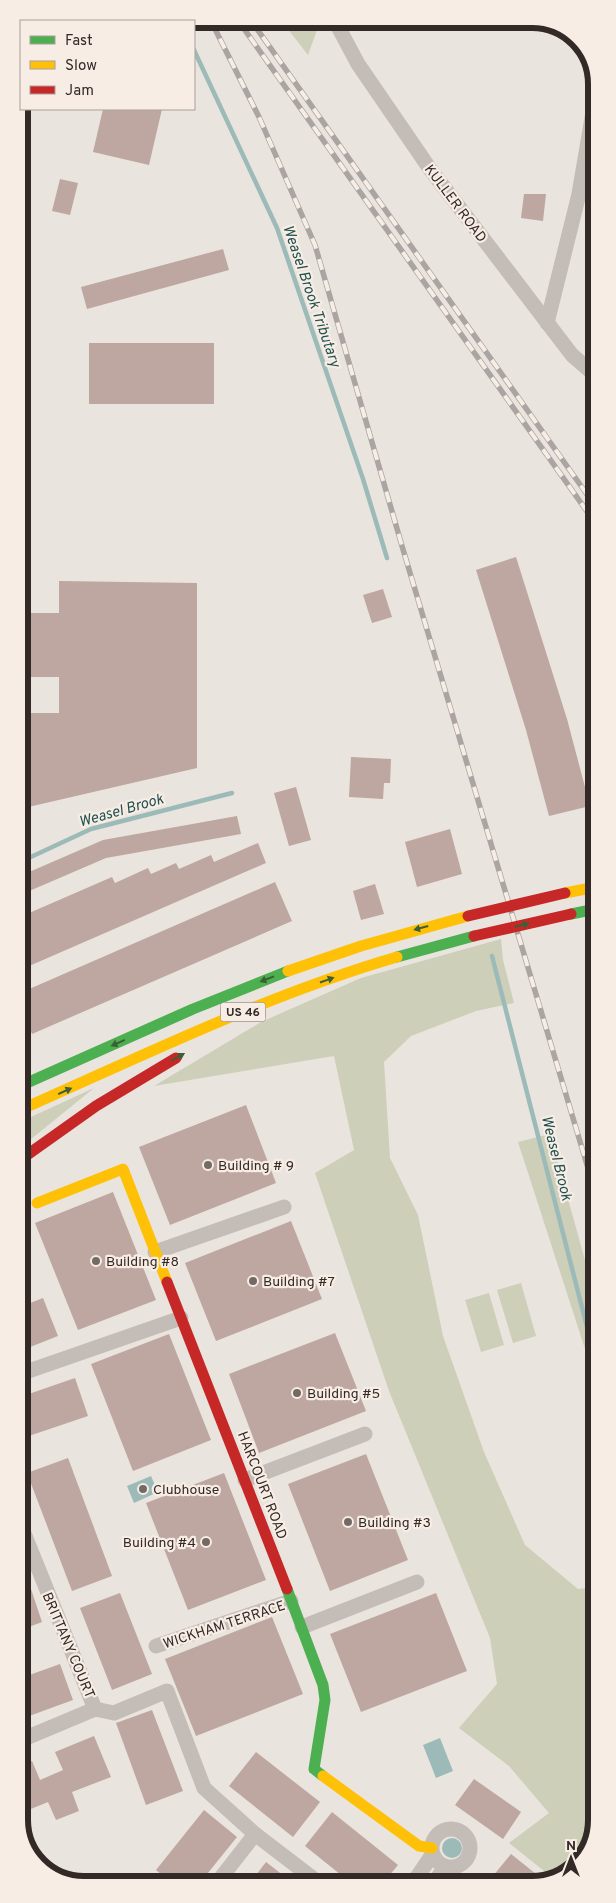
<svg xmlns="http://www.w3.org/2000/svg" width="616" height="1903" font-family="Overpass,sans-serif">
	<rect width="100%" height="100%" fill="#eae4de"/>
	<g fill="#cdcfb9">
		<polygon points="280,19 315,19 317,30 308,55"/>
		<polygon points="501,939 503,960 514,1003 476,1011 411,1036 384,1062 390,1158 418,1215 443,1336 484,1452 525,1545 578,1589 597,1587 597,1820 584,1859 554,1879 509,1843 549,1813 509,1766 459,1728 497,1684 490,1638 389,1391 315,1173 354,1150 334,1056 154,1086 261,1022 361,978"/>
		<polygon points="94,1088 20,1148 20,1122"/>
		<polygon points="550,1134 593,1289 597,1285 597,1386 518,1142"/>
		<polygon points="521,1283 536,1336 513,1343 497,1290"/>
		<polygon points="489,1293 504,1345 481,1352 465,1300"/>
	</g>
	<g fill="#9cbbb8">
		<polygon points="151,1476 158,1492 134,1503 127,1486"/>
		<polygon points="440,1738 453,1771 436,1778 423,1745"/>
		<circle cx="452" cy="1848" r="10"/>
	</g>
	<g fill="none" stroke-linecap="round" stroke-linejoin="round">
		<g stroke="#9cbbb8" stroke-width="4.5">
			<polyline points="179,19 180,21"/>
			<polyline points="194,50 277,228 363,479 387,558"/>
			<polyline points="20,862 91,829 232,793"/>
			<polyline points="492,956 597,1366"/>
		</g>
	</g>
	<g fill="#bda7a0">
		<polygon points="103,109 162,109 149,165 93,152"/>
		<polygon points="60,179 78,183 70,215 52,211"/>
		<polygon points="524,194 546,194 543,221 521,218"/>
		<polygon points="223,249 229,270 87,309 81,287"/>
		<rect x="89" y="343" width="125" height="61"/>
		<polygon points="516,557 567,719 590,806 549,816 526,730 476,570"/>
		<polygon points="59,581 197,583 197,768 24,808 27,713 59,713 59,677 27,677 27,613 59,613"/>
		<polygon points="383,589 392,617 372,623 363,595"/>
		<polygon points="351,757 391,759 390,783 384,783 383,799 349,797"/>
		<polygon points="296,787 311,840 289,846 274,793"/>
		<polygon points="237,816 241,834 106,858 20,895 20,876 103,840"/>
		<polygon points="450,829 462,874 417,887 405,842"/>
		<polygon points="258,843 266,863 20,970 20,917 112,877 115,883 148,868 151,874 176,863 179,869 211,855 214,862"/>
		<polygon points="275,882 292,921 32,1034 20,1005 20,993"/>
		<polygon points="375,884 384,914 361,920 353,891"/>
		<polygon points="246,1105 276,1183 170,1225 139,1147"/>
		<polygon points="113,1192 156,1300 78,1330 35,1223"/>
		<polygon points="291,1221 322,1299 216,1341 185,1263"/>
		<polygon points="43,1298 58,1336 20,1351 20,1307"/>
		<polygon points="335,1333 366,1411 259,1453 229,1374"/>
		<polygon points="169,1334 211,1440 133,1471 91,1364"/>
		<polygon points="75,1378 88,1416 20,1439 20,1397"/>
		<polygon points="366,1454 408,1560 330,1591 288,1484"/>
		<polygon points="68,1458 112,1576 72,1591 27,1473"/>
		<polygon points="224,1473 266,1580 188,1610 146,1503"/>
		<polygon points="31,1589 42,1622 21,1630 21,1593"/>
		<polygon points="120,1593 152,1674 112,1690 80,1608"/>
		<polygon points="436,1593 467,1671 361,1712 330,1634"/>
		<polygon points="272,1617 303,1694 196,1736 165,1659"/>
		<polygon points="60,1664 73,1700 21,1719 21,1678"/>
		<polygon points="152,1710 183,1791 146,1805 116,1723"/>
		<polygon points="94,1736 111,1777 72,1792 79,1811 56,1820 48,1802 21,1813 21,1766 32,1761 40,1780 63,1770 55,1752"/>
		<polygon points="256,1752 320,1802 293,1837 229,1786"/>
		<polygon points="474,1779 521,1812 503,1839 455,1805"/>
		<polygon points="204,1810 237,1837 199,1884 173,1884 156,1870"/>
		<polygon points="332,1812 398,1865 383,1883 351,1883 305,1846"/>
		<polygon points="511,1854 546,1882 488,1882"/>
		<polygon points="35,1859 52,1872 52,1873 41,1868"/>
		<polygon points="266,1862 293,1883 250,1883"/>
	</g>
	<g fill="none" stroke-linecap="round" stroke-linejoin="round">
		<g stroke="#c3bcb7" stroke-width="15">
			<polyline points="334,19 358,64 430,169 572,355 595,375"/>
			<polyline points="547,323 579,194 595,100"/>
			<polyline points="155,1252 284,1207"/>
			<polyline points="20,1374 181,1318"/>
			<polyline points="245,1480 365,1434"/>
			<polyline points="21,1526 95,1709"/>
			<polyline points="302,1627 417,1582"/>
			<polyline points="156,1646 291,1601"/>
			<polyline points="21,1740 95,1709 114,1713 167,1691 204,1788 255,1834 319,1883"/>
			<circle cx="451" cy="1848" r="19"/>
			<polyline points="413,1883 432,1855"/>
			<polyline points="434,1883 445,1867"/>
			<polyline points="216,1884 255,1834"/>
		</g>
		<g stroke="#4caf50" stroke-width="11">
			<polyline points="571,914 596,909"/>
			<polyline points="397,957 474,936"/>
			<polyline points="20,1086 193,1009 288,971"/>
			<polyline points="287,1589 323,1685 325,1700 314,1769 323,1776"/>
		</g>
		<g stroke="#ffc107" stroke-width="11">
			<polyline points="565,893 596,887"/>
			<polyline points="288,971 361,946 468,916"/>
			<path d="M20 1110C144 1055 267 995 397 957"/>
			<polyline points="37,1203 123,1169 167,1282"/>
			<polyline points="323,1776 419,1846 432,1848"/>
		</g>
		<g stroke="#c62828" stroke-width="11">
			<polyline points="19,116 21,100"/>
			<polyline points="20,1160 96,1106 176,1058"/>
			<polyline points="167,1282 287,1589"/>
		</g>
		<defs>
			<g id="rail">
				<polyline points="210,19 259,117 315,245 402,546 596,1195"/>
				<polyline points="237,19 596,524"/>
				<polyline points="250,19 596,507"/>
			</g>
		</defs>
		<use href="#rail" stroke="#aaa5a2" stroke-width="5.5"/>
		<use href="#rail" stroke="#f7ede5" stroke-width="4" stroke-dasharray="11" stroke-linecap="butt"/>
		<g stroke="#c62828" stroke-width="11">
			<polyline points="468,916 565,893"/>
			<polyline points="474,936 571,914"/>
		</g>
	</g>
	<defs><path id="oneway-solid" d="M-6-.8H1V-3.2L6.5 0L1 3.2V.8H-6Z" transform="scale(1.25)"/></defs>
	<g fill="#3d5f37">
		<use href="#oneway-solid" transform="translate(522 925) rotate(-13)"/>
		<use href="#oneway-solid" transform="translate(421 928) rotate(165)"/>
		<use href="#oneway-solid" transform="translate(267 979) rotate(159)"/>
		<use href="#oneway-solid" transform="translate(327 980) rotate(-19)"/>
		<use href="#oneway-solid" transform="translate(118 1043) rotate(156)"/>
		<use href="#oneway-solid" transform="translate(178 1057) rotate(-29)"/>
		<use href="#oneway-solid" transform="translate(65 1091) rotate(-24)"/>
	</g>
	<g fill="#736a66" stroke="#f7ede5" stroke-width="2">
		<circle cx="208" cy="1165" r="5"/>
		<circle cx="96" cy="1261" r="5"/>
		<circle cx="253" cy="1281" r="5"/>
		<circle cx="297" cy="1393" r="5"/>
		<circle cx="143" cy="1489" r="5"/>
		<circle cx="348" cy="1522" r="5"/>
		<circle cx="206" cy="1542" r="5"/>
	</g>
	<g text-anchor="middle" stroke-width="4.5" stroke-linejoin="round" paint-order="stroke">
		<rect fill="#f7ede5" stroke="#6e645f" stroke-width="1" x="220.5" y="1002.5" width="45" height="19" rx="4"/>
		<g font-size="12" font-weight="bold" fill="#332926">
			<text x="243" y="1016">US 46</text>
		</g>
		<g font-size="14" fill="#332926" stroke="#f7ede5">
			<text transform="translate(456 203) rotate(53)" y="5">KULLER ROAD</text>
			<text transform="translate(263 1485) rotate(69)" y="5">HARCOURT ROAD</text>
			<text transform="translate(224 1624) rotate(-18)" y="5">WICKHAM TERRACE</text>
			<text transform="translate(69 1645) rotate(67)" y="5">BRITTANY COURT</text>
		</g>
		<g font-size="14" fill="#332926" stroke="#f7ede5" text-anchor="start">
			<text x="218" y="1170">Building # 9</text>
			<text x="106" y="1266">Building #8</text>
			<text x="263" y="1286">Building #7</text>
			<text x="307" y="1398">Building #5</text>
			<text x="153" y="1494">Clubhouse</text>
			<text x="358" y="1527">Building #3</text>
			<text x="196" y="1547" text-anchor="end">Building #4</text>
		</g>
		<g font-size="15" font-style="italic" fill="#1f5150" stroke="#f7ede5">
			<text transform="translate(312 296) rotate(71)" y="5">Weasel Brook Tributary</text>
			<text transform="translate(121 810) rotate(-16)" y="5">Weasel Brook</text>
			<text transform="translate(557 1158) rotate(76)" y="5">Weasel Brook</text>
		</g>
	</g>
	<path d="M0 0H616V1903H0ZM84 28H532A56 56 0 0 1 588 84V1820A56 56 0 0 1 532 1876H84A56 56 0 0 1 28 1820V84A56 56 0 0 1 84 28Z" fill="#f7ede5" fill-rule="evenodd"/>
	<path fill="none" stroke="#332926" stroke-width="6" d="M84 28H532A56 56 0 0 1 588 84V1820A56 56 0 0 1 532 1876H84A56 56 0 0 1 28 1820V84A56 56 0 0 1 84 28Z"/>
	<rect x="20" y="20" width="175" height="90" fill="#f7ede5" stroke="#a99f99"/>
	<rect x="30" y="36" width="25" height="8" fill="#4caf50" stroke="#a99f99"/>
	<text x="65" y="45" font-size="15" fill="#332926">Fast</text>
	<rect x="30" y="61" width="25" height="8" fill="#ffc107" stroke="#a99f99"/>
	<text x="65" y="70" font-size="15" fill="#332926">Slow</text>
	<rect x="30" y="86" width="25" height="8" fill="#c62828" stroke="#a99f99"/>
	<text x="65" y="95" font-size="15" fill="#332926">Jam</text>
	<g transform="translate(571 1858)" stroke="#f7ede5" stroke-width="4" paint-order="stroke">
	<path d="M0-4L9 19L0 12L-9 19Z" fill="#332926"/>
	<text y="-8" font-size="14" font-weight="bold" text-anchor="middle" fill="#332926">N</text>
	</g>
</svg>
